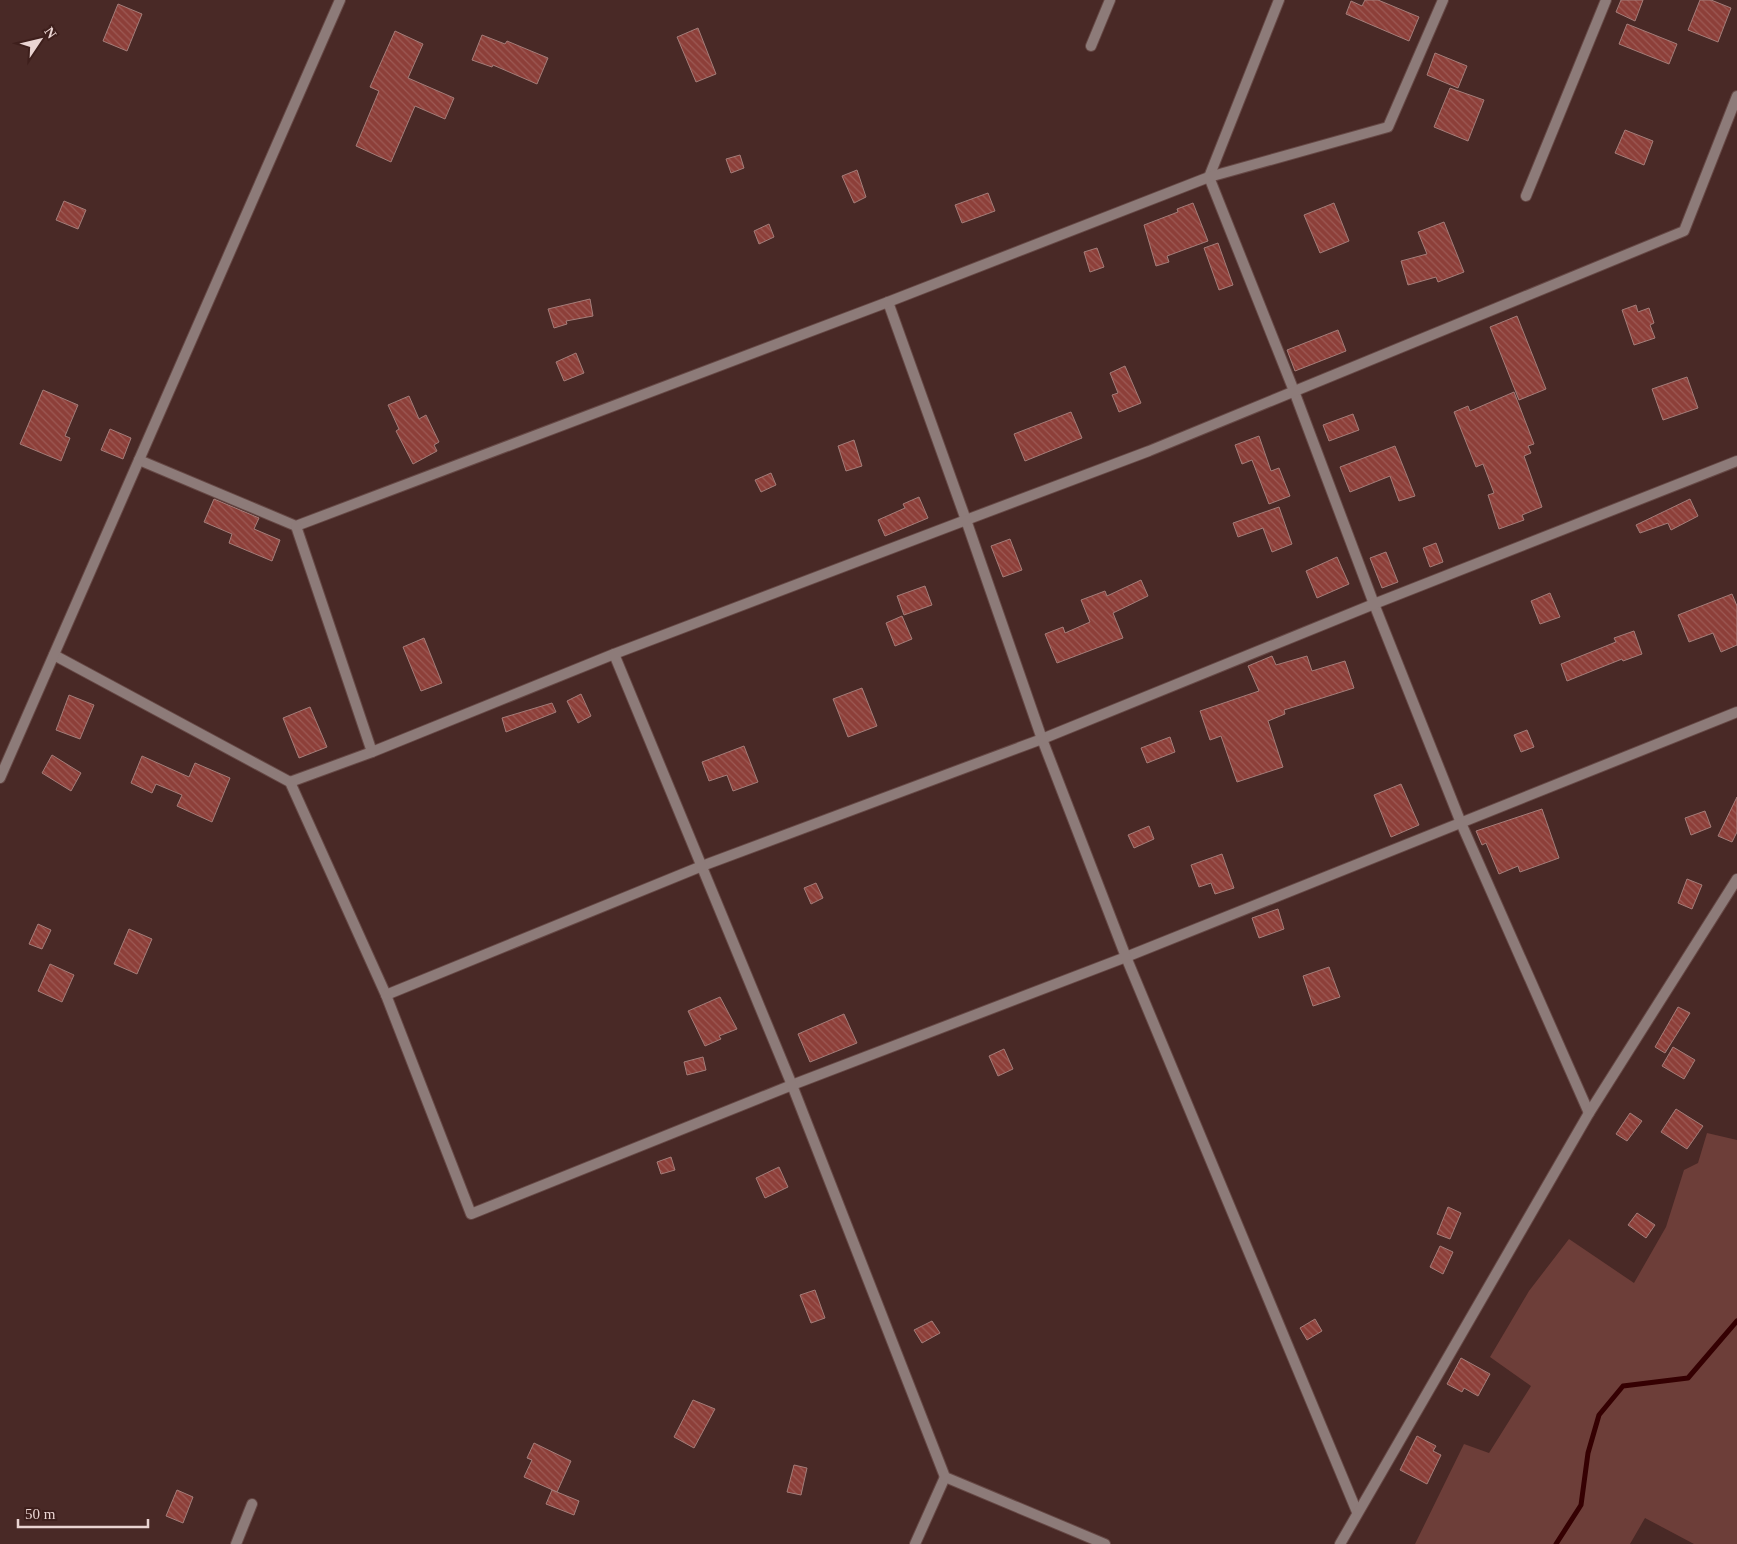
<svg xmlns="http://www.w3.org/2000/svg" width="1737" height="1544" font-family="Georgia,serif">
	<defs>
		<pattern id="building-back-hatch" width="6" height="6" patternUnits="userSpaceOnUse" patternTransform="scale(1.25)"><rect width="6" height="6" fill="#8d3f39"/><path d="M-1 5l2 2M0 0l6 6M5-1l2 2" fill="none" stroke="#9d5a55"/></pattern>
	</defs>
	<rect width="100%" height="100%" fill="#492926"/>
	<polygon fill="#6d3e39" points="1707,1133 1737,1140 1737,1544 1694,1544 1645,1518 1630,1544 1415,1544 1464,1444 1489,1453 1531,1386 1490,1357 1529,1291 1569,1239 1634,1283 1666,1227 1684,1170 1698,1163"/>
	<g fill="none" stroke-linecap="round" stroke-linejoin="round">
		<polyline stroke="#350002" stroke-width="5" points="1556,1544 1581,1505 1588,1453 1599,1415 1623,1386 1688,1378 1737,1321"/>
	</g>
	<g fill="url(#building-back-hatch)" stroke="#a47d79">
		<polygon points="1365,0 1378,0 1419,17 1409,41 1346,14 1351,1 1362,6"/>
		<polygon points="1621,0 1643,0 1635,21 1616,12"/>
		<polygon points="1700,0 1711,0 1731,8 1718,42 1688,30"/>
		<polygon points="118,4 142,14 127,51 103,41"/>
		<polygon points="1627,24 1677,44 1669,64 1619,44"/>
		<polygon points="698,28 716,74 696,82 677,37"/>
		<polygon points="395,31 423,44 408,78 454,98 445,119 415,106 391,162 356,146 379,91 370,87"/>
		<polygon points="482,35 505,44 507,41 548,58 537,84 493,65 492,67 472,60"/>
		<polygon points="1435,53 1467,66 1458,88 1427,75"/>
		<polygon points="1450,88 1484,100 1468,141 1434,127"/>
		<polygon points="1625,130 1653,141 1644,165 1615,153"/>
		<polygon points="740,155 744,168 731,173 726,159"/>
		<polygon points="857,170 866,197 854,203 842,176"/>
		<polygon points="988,193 995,211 962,223 955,205"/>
		<polygon points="64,201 86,210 78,229 56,220"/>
		<polygon points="1193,203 1208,241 1167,256 1169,262 1156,266 1144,225 1178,212 1177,209"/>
		<polygon points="1334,203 1349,241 1320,253 1304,215"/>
		<polygon points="1444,222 1464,272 1438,282 1436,277 1408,285 1401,261 1427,254 1418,232"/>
		<polygon points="769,224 774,237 759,244 754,231"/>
		<polygon points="1218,243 1233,285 1219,290 1204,248"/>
		<polygon points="1097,248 1104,267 1090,272 1084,252"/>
		<polygon points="590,299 593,316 566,321 567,324 554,328 548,309"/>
		<polygon points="1636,305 1638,312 1649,308 1654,323 1650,325 1655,338 1634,345 1622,310"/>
		<polygon points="1517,316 1546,389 1519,400 1490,327"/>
		<polygon points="1338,330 1346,351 1295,371 1287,350"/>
		<polygon points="576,353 584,373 564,381 556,362"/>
		<polygon points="1125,366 1141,403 1119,412 1112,395 1118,393 1110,373"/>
		<polygon points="1687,377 1698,408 1663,420 1652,389"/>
		<polygon points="43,390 78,405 65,436 70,438 61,461 20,444"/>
		<polygon points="1514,392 1534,444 1528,446 1531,453 1524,456 1542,507 1522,515 1524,520 1499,529 1488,495 1494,493 1483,464 1476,467 1454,412 1468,406 1470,411"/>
		<polygon points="409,396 419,419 426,415 439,442 434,445 437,451 413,464 396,431 399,429 388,405"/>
		<polygon points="1071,412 1082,438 1025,461 1014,434"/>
		<polygon points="1353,414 1359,430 1329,441 1323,425"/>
		<polygon points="110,429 131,438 123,459 101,450"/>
		<polygon points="1259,436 1271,471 1279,468 1290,496 1269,504 1252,460 1242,464 1235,445"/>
		<polygon points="854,440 862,466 846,471 838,446"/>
		<polygon points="1395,446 1415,496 1399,501 1390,476 1350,492 1340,467"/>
		<polygon points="771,473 776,485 761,492 755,480"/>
		<polygon points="919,497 928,518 885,536 878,520 905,508 903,504"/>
		<polygon points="214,499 259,518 254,529 280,540 272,561 229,543 232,534 204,522"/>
		<polygon points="1690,499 1698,516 1671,530 1668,523 1640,533 1636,525"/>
		<polygon points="1279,507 1292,544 1272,552 1263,528 1238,537 1233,523"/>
		<polygon points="1010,539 1022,570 1003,577 991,546"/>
		<polygon points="1436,543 1443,562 1430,567 1423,548"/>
		<polygon points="1386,552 1398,582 1382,588 1370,558"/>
		<polygon points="1337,557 1349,584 1317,598 1306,571"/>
		<polygon points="1141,580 1148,596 1113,613 1123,638 1057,663 1045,634 1063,627 1065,633 1090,622 1081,600 1105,591 1107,596"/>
		<polygon points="925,586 932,605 904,615 897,596"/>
		<polygon points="1550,593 1560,617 1540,624 1531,601"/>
		<polygon points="1732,594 1737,606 1737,645 1721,652 1713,633 1689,642 1678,615"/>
		<polygon points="902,616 912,639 895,646 886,623"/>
		<polygon points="1634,631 1642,654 1623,661 1622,659 1567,681 1561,664 1616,642 1614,638"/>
		<polygon points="424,638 442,683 421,691 403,647"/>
		<polygon points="1272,656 1276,665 1307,656 1312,671 1345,661 1354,688 1284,710 1285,714 1268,721 1283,767 1237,782 1221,736 1210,740 1200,711 1259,691 1248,666"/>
		<polygon points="862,688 877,726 848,737 833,699"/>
		<polygon points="581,694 591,716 578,723 567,701"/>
		<polygon points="69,695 94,705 80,739 56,730"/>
		<polygon points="552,703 556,712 506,732 502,718"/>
		<polygon points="310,707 327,747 299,758 283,718"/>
		<polygon points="1527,730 1534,747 1521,752 1514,735"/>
		<polygon points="1170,737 1175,752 1147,763 1141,748"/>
		<polygon points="744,746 758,782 733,791 727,775 709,781 702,762"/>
		<polygon points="52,755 81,773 71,791 42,773"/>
		<polygon points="142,756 189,777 195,763 230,778 212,822 177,806 182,795 156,784 152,793 131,783"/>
		<polygon points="1401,784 1419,825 1391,837 1374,795"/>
		<polygon points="1737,797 1737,832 1732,842 1718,836"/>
		<polygon points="1542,809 1559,858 1520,872 1518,866 1499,874 1486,843 1482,845 1476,831"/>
		<polygon points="1705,811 1711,827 1691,835 1685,818"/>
		<polygon points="1149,826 1154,839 1134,848 1128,835"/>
		<polygon points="1222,854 1234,888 1215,894 1211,883 1199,887 1191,865"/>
		<polygon points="1687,879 1702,885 1692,909 1678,903"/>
		<polygon points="816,883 823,898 811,904 804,888"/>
		<polygon points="1278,909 1284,929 1259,938 1252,918"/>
		<polygon points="38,924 51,930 42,949 29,944"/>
		<polygon points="129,929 152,939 137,974 114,964"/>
		<polygon points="50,964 74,975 62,1002 38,991"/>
		<polygon points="1329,967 1340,997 1313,1006 1303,976"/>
		<polygon points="720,997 737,1029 719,1036 721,1039 705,1046 688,1011"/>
		<polygon points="1678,1007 1690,1013 1665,1053 1655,1047"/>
		<polygon points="844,1014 857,1043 810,1062 798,1034"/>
		<polygon points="1673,1047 1695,1060 1684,1079 1662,1066"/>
		<polygon points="1004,1049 1013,1069 998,1076 989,1056"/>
		<polygon points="703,1057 706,1070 687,1075 684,1062"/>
		<polygon points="1676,1109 1703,1126 1687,1149 1661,1132"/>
		<polygon points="1630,1113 1642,1121 1627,1141 1616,1134"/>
		<polygon points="671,1157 675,1170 661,1174 657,1162"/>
		<polygon points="779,1167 788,1187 765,1198 756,1178"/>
		<polygon points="1448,1207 1461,1213 1450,1239 1437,1234"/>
		<polygon points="1637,1213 1655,1225 1646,1238 1628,1225"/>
		<polygon points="1440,1246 1453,1252 1443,1274 1430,1267"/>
		<polygon points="815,1290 825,1318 811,1323 800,1295"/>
		<polygon points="1315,1319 1322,1331 1307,1340 1300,1328"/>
		<polygon points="932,1321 940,1333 922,1343 914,1330"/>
		<polygon points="1461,1358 1490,1374 1478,1396 1464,1388 1462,1392 1447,1384"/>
		<polygon points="693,1400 715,1409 694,1448 674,1437"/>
		<polygon points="1417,1436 1436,1446 1433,1451 1441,1455 1427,1484 1400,1470"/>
		<polygon points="534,1443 571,1461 557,1492 524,1477 532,1460 527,1458"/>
		<polygon points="794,1465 807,1468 801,1495 787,1492"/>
		<polygon points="177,1490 193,1497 183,1523 166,1516"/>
		<polygon points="552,1490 579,1501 574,1515 546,1504"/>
	</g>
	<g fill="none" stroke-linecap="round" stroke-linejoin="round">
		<defs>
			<g id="street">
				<polyline points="1279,0 1209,177 1294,391 1374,604 1461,823 1589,1113"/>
				<polyline points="1091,46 1110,0"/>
				<polyline points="1526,196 1606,0"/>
				<polyline points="888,302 966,520 1149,451 1684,231 1737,96"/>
				<polyline points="139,460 296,526 888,302 1209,177 1388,127 1443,0"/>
				<polyline points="296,526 372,752"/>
				<polyline points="54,655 290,782 386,995 471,1214 792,1085 1126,957 1737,712"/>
				<polyline points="0,778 340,0"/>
				<polyline points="290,782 372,752 614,654"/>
				<polyline points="386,995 702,866 1042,739 1374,604 1737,461"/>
				<polyline points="236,1544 252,1504"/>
				<polyline points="915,1544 945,1477"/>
				<polyline points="1105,1544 945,1477 792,1085 614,654 966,520 1042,739 1126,957 1357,1512"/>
				<polyline points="1340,1544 1589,1113 1737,879"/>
			</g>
		</defs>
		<use href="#street" stroke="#664845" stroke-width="12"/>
		<use href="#street" stroke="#8d7b79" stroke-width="10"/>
	</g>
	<g transform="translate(40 40) rotate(55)" stroke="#3e1f1c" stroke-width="4" paint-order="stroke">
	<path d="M0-4L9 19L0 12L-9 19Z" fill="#ead4d2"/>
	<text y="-8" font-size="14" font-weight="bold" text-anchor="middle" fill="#ead4d2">N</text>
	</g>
	<path d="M18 1519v8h130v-8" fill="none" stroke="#ead4d2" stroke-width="2.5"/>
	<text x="25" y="1519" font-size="15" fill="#ead4d2" stroke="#3e1f1c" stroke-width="4" paint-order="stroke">50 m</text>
</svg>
